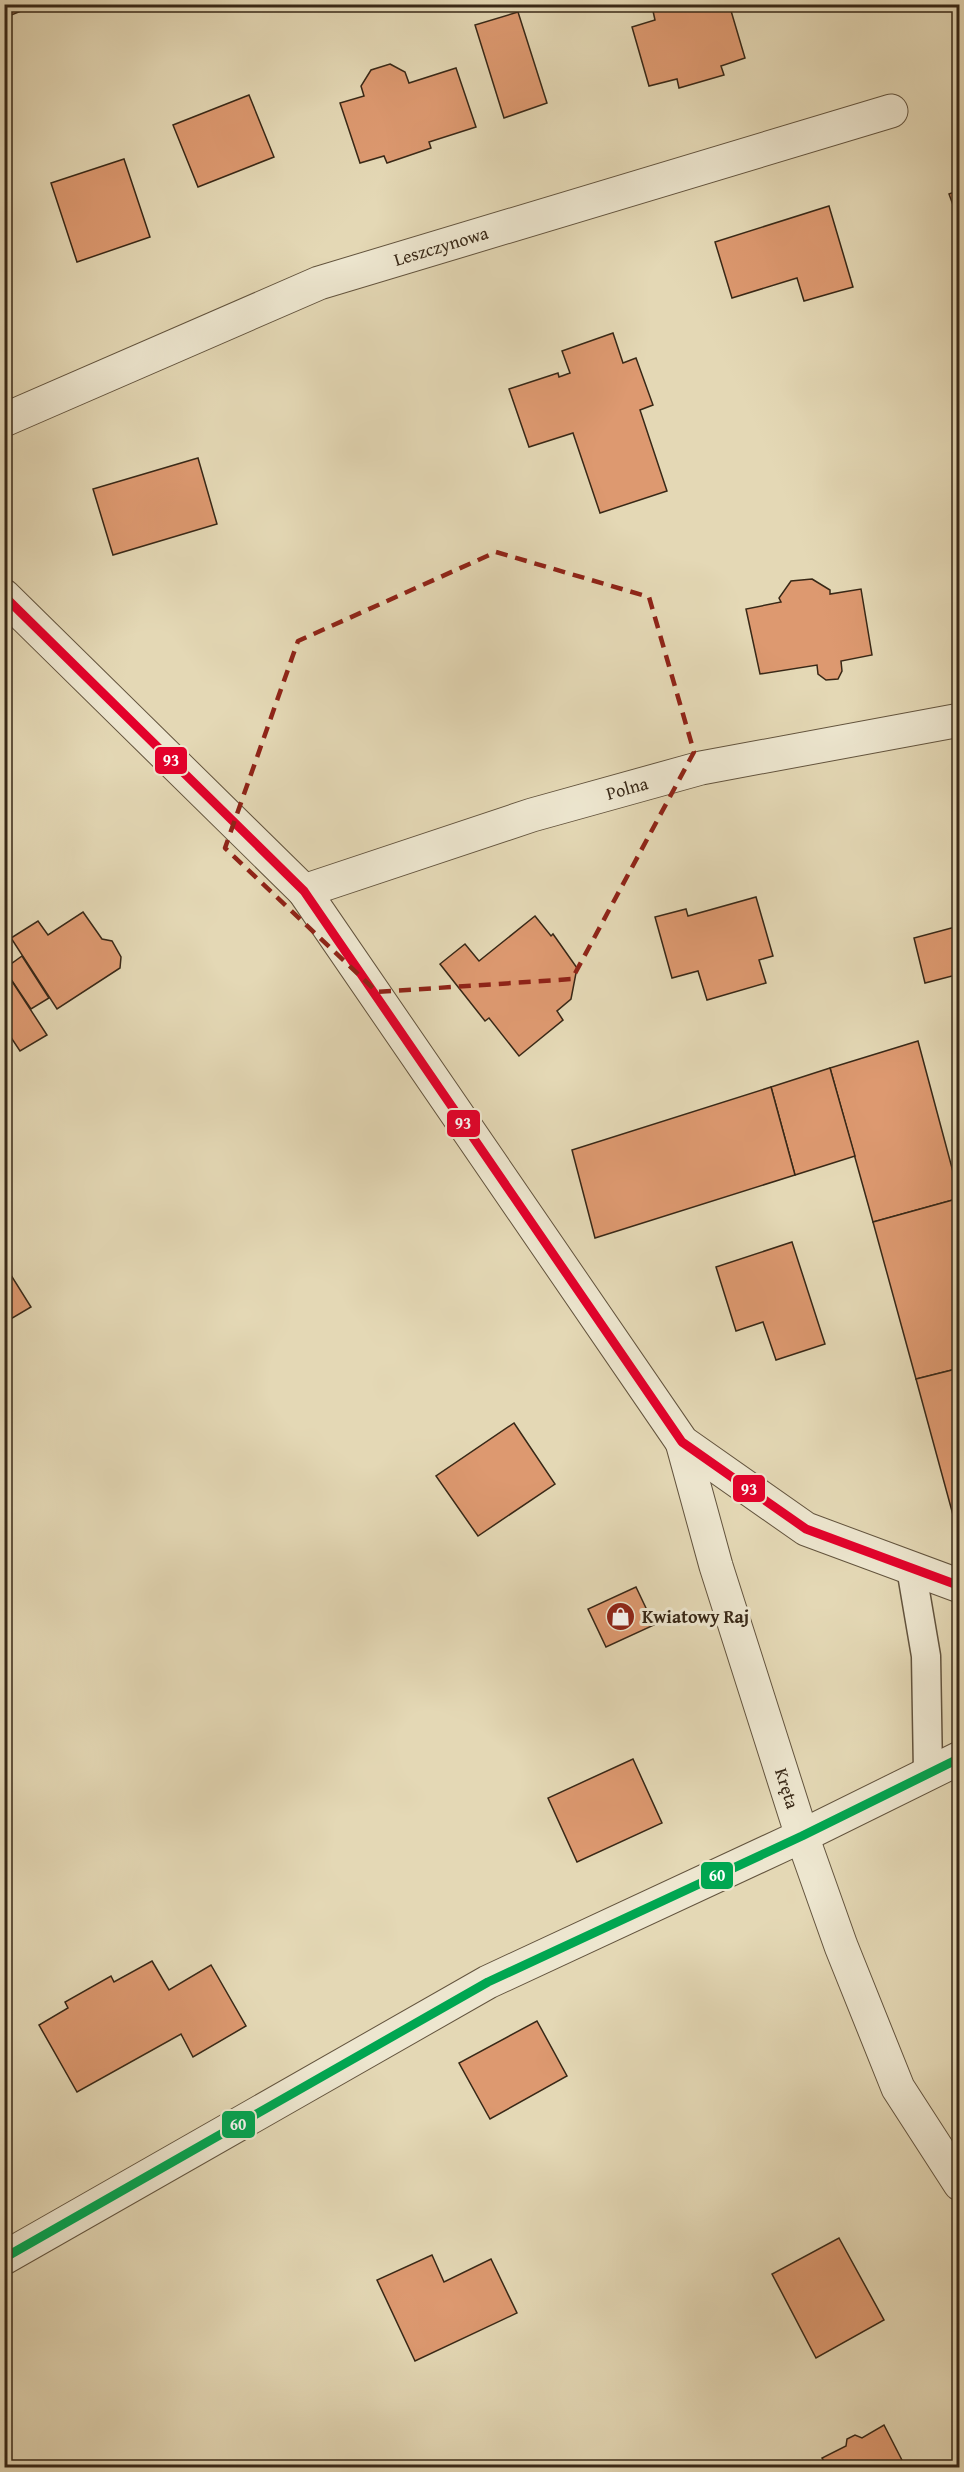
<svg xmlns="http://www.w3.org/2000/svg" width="964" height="2472" font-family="'Gentium Book Plus',serif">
	<rect width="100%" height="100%" fill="#e4d8b5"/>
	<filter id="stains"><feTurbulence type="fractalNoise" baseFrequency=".00333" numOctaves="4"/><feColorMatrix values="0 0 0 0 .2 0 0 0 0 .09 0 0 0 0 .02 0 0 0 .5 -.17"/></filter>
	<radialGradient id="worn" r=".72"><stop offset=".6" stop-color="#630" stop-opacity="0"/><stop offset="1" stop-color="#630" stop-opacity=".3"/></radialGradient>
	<g fill="#dd9970" stroke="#382817" stroke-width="1.5">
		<polygon points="4,4 30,4 31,7 4,18"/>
		<polygon points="656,4 729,4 745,58 721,66 724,75 679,88 677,79 649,86 632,27 655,20 653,11"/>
		<polygon points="518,12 547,103 504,118 475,25"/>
		<polygon points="390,64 405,72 409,83 456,68 476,127 429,142 431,148 387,163 384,156 360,163 340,103 364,96 361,86 371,70"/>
		<polygon points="249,95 274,157 198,187 173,125"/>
		<polygon points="124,159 150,237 77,262 51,183"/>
		<polygon points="960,190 960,224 949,194"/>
		<polygon points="829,206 853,287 804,301 797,278 732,298 715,242"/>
		<polygon points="613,333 623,363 636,358 653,405 640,410 667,491 600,513 573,433 529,447 509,389 558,373 559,377 570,373 562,351"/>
		<polygon points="198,458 217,524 113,555 93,489"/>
		<polygon points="812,579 830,590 830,594 861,589 872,655 841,661 842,671 838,679 826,680 818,674 817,665 760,674 746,609 781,602 779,598 791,581"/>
		<polygon points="756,897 773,956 759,960 766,983 707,1000 698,971 672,978 655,917 686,909 688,916"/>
		<polygon points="83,912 102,939 112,941 121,957 120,968 57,1009 11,938 38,921 48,935"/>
		<polygon points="535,916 551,936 553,934 577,968 571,999 557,1011 563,1020 519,1056 489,1018 485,1021 440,964 465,944 479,961"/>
		<polygon points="959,926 960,974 925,983 914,938"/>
		<polygon points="22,956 49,998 31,1009 4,969"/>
		<polygon points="4,969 47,1035 20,1051 4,1027"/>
		<polygon points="918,1041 960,1198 873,1222 830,1068"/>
		<polygon points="830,1068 855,1156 795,1175 771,1087"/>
		<polygon points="771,1087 795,1175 595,1238 572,1150"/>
		<polygon points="960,1198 960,1368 916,1379 873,1222"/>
		<polygon points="792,1242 825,1344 776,1360 763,1322 736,1331 716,1267"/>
		<polygon points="4,1264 31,1307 4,1323"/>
		<polygon points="960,1368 960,1537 959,1537 916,1379"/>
		<polygon points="514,1423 555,1484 478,1536 436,1476"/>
		<polygon points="636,1587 654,1625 606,1647 588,1609"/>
		<polygon points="633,1759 662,1823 577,1862 548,1798"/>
		<polygon points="152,1961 169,1990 211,1965 246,2026 193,2057 181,2034 77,2092 39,2025 68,2008 65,2002 111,1976 114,1982"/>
		<polygon points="537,2021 567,2076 490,2119 459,2063"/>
		<polygon points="839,2238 884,2320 816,2358 772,2274"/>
		<polygon points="432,2255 444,2282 491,2259 517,2313 415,2361 377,2280"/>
		<polygon points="884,2425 906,2468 828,2468 822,2458 846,2446 847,2439 855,2435 862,2438"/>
	</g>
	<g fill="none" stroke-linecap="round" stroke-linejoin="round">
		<defs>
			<polyline id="service" points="911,1568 926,1656 928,1772"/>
			<g id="minor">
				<path id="s1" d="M4 420 319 283 891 111"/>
				<polyline points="4,596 304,891 682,1442 806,1529 960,1586"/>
				<path id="s2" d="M304 891 532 815 701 768 960 720"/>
				<path id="s3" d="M682 1442 716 1566 802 1836 841 1946 898 2088 960 2184"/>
				<polyline points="4,2258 488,1982 802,1836 960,1758"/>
			</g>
		</defs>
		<use href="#service" stroke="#63543e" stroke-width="31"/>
		<use href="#minor" stroke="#63543e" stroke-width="35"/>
		<use href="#service" stroke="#ede6cf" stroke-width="28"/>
		<use href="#minor" stroke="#ede6cf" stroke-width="33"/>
		<defs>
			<polyline id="bus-1" points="4,596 304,891 682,1442 806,1529 960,1586"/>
			<polyline id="bus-2" points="4,2258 488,1982 802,1836 960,1758"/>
		</defs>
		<use href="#bus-1" stroke="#ede6cf" stroke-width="14"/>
		<use href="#bus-2" stroke="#ede6cf" stroke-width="14"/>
		<use href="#bus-1" stroke="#e4002b" stroke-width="9"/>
		<use href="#bus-2" stroke="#00a651" stroke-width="9"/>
	</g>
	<path fill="none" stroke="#8f2418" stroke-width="4.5" stroke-dasharray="12 8" stroke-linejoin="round" d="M496 552 649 597 694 752 572 979 377 992 225 848 298 641Z"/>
	<defs>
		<symbol id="shop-disc" viewBox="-11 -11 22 22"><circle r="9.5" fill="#8f2418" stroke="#ede6cf"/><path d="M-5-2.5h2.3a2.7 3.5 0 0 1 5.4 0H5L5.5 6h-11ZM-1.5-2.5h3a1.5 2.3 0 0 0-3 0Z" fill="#fff"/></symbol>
	</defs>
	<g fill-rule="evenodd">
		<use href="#shop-disc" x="604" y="1600" width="33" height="33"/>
	</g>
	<g text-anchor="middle" stroke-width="6" stroke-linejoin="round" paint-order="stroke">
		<g font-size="18" fill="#382817" stroke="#ede6cf">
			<text dy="6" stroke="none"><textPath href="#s1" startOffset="471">Leszczynowa</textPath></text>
			<text dy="6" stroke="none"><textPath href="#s2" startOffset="339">Polna</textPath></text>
			<text dy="6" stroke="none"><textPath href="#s3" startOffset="362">Kręta</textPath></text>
		</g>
		<g font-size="18" font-weight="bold" fill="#382817" stroke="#ede6cf" text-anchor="start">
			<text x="642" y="1623">Kwiatowy Raj</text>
		</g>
	</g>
	<g stroke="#ede6cf" stroke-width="2">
		<rect x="154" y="746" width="34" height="29" rx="6" fill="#e4002b"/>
		<rect x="446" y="1109" width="35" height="29" rx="6" fill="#e4002b"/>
		<rect x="732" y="1474" width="34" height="29" rx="6" fill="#e4002b"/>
		<rect x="700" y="1861" width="34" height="29" rx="6" fill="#00a651"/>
		<rect x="221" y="2110" width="35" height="29" rx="6" fill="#00a651"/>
	</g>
	<g font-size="16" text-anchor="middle" font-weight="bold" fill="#fff">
		<text x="171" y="766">93</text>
		<text x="463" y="1129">93</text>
		<text x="749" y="1495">93</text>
		<text x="717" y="1881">60</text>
		<text x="238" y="2130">60</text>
	</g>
	<rect width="964" height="2472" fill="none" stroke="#e4d8b5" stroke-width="24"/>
	<rect x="6" y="6" width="952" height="2460" fill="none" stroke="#382817" stroke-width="3"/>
	<rect x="12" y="12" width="940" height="2448" fill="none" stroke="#382817" stroke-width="1.5"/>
	<rect width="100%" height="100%" filter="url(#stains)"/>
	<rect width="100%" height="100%" fill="url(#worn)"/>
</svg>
